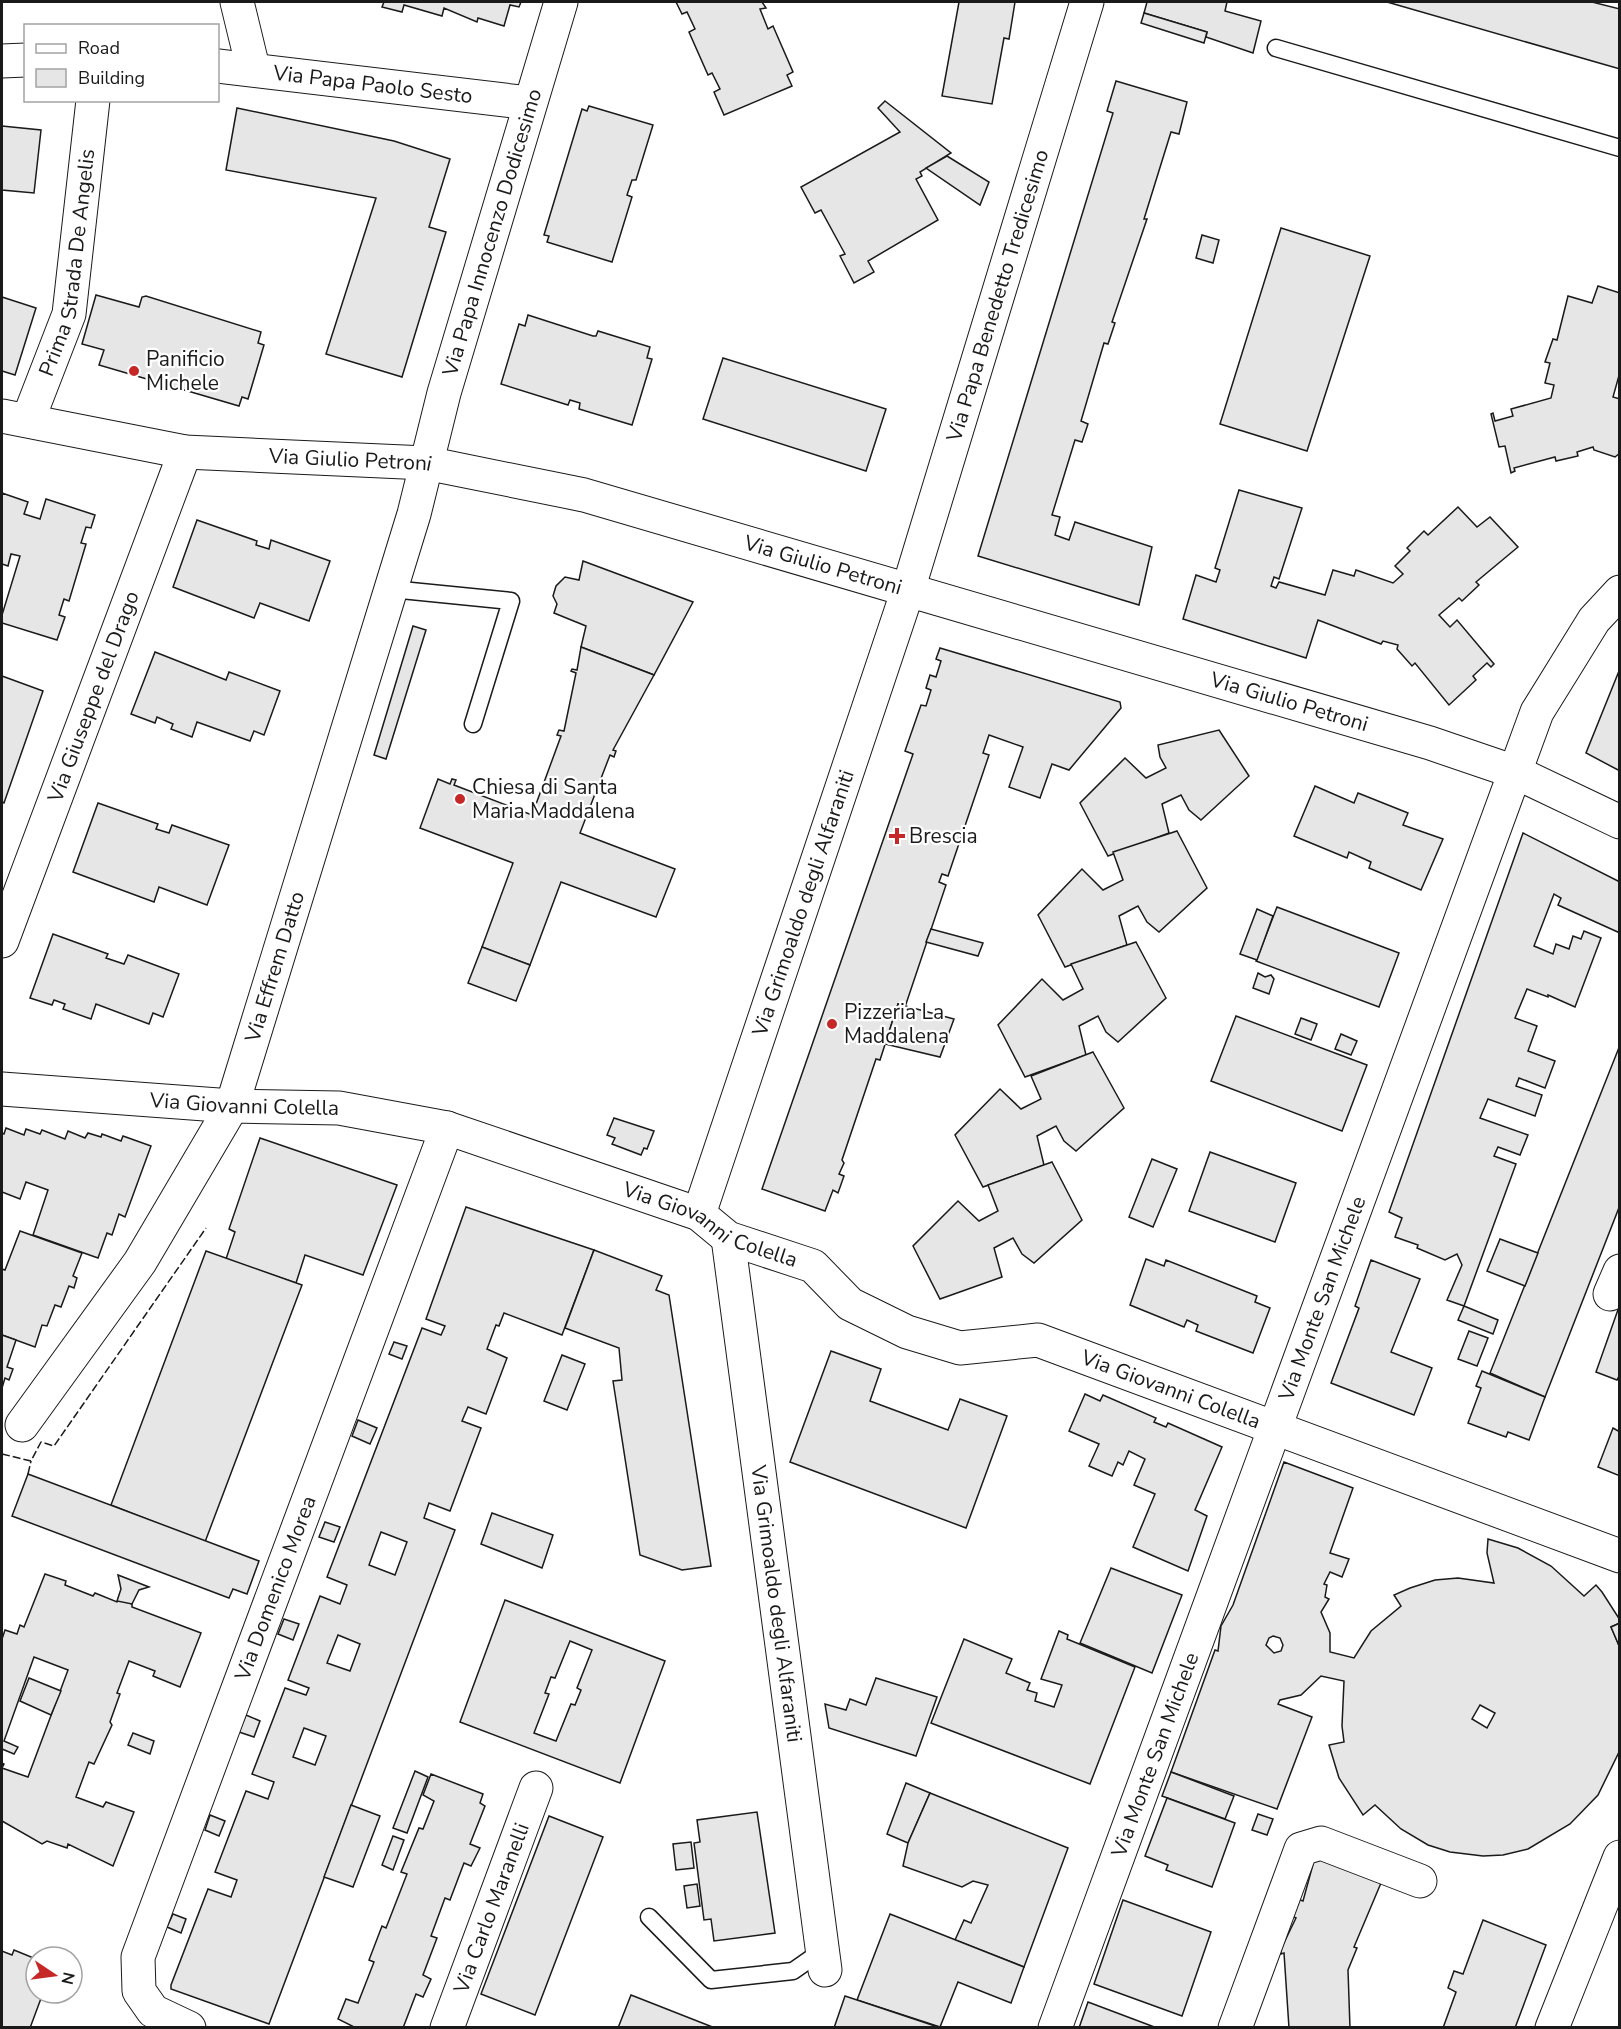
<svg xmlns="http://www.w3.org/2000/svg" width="1621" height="2029" font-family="'Nunito Sans',sans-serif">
	<rect width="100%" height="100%" fill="#fff"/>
	<g fill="#e6e6e6" stroke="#1a1a1a" stroke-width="1.5" fill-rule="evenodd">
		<polygon points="384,2 383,2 521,2 519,7 510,5 504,26 478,18 477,22 444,8 442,16 404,5 402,12 382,7"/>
		<polygon points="676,2 762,2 766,8 760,9 768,29 773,26 793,72 787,75 792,86 724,115 714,92 720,89 712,73 708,75 689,32 695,29 687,12 682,14"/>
		<polygon points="959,2 1015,2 1009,39 1004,38 992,104 942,96"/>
		<polygon points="1147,2 1227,2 1225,11 1261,21 1253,53 1206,37 1207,32 1144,13"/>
		<polygon points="1387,2 1592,2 1620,9 1620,69"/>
		<polygon points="1144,13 1207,32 1204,43 1141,23"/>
		<polygon points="1116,81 1187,102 1179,134 1171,132 1144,219 1147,219 1112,322 1115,323 1108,344 1104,343 1081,421 1088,424 1082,442 1075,440 1052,515 1060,517 1055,535 1069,540 1075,522 1152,547 1139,605 978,556 1113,113 1107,111"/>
		<polygon points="885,101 951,153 920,172 922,176 916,179 938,220 868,261 874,272 854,283 840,256 845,254 821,210 815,213 801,187 900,132 878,108"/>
		<polygon points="589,106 653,125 636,180 632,180 627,195 632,197 612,262 547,242 549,236 544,235 582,109 587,111"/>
		<polygon points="237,108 394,141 450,159 429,227 446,232 402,377 326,354 376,198 226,170"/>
		<polygon points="2,126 41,130 34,193 2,190"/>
		<polygon points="947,156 989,182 980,205 926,168"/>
		<polygon points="1281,228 1370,256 1307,451 1220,424"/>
		<polygon points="1202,235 1219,240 1213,263 1196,258"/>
		<polygon points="1598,286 1620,293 1620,372 1613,397 1620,399 1620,453 1615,457 1594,450 1593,447 1577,452 1578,456 1556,461 1555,457 1514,468 1515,471 1511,473 1505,446 1499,447 1491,414 1493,413 1495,421 1513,416 1511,409 1551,398 1554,385 1545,383 1550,363 1545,362 1553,339 1557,340 1568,296 1592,303"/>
		<polygon points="96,295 139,307 142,297 146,296 261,332 258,343 264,345 248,399 242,397 239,406 99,365 104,350 82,344"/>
		<polygon points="2,297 36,308 15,375 2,371"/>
		<polygon points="528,315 593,336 596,336 598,331 650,347 647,358 652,359 632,425 579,409 580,403 570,400 568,405 501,384 519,324 525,326"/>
		<polygon points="723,358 886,409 866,471 703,419"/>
		<polygon points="1239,490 1302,508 1279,579 1274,577 1271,586 1276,588 1279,582 1325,595 1333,570 1354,576 1356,570 1393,583 1403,574 1395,566 1410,551 1407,548 1424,531 1428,535 1458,507 1477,527 1490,517 1518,547 1476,582 1479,585 1462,601 1459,598 1439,615 1450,627 1457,620 1494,664 1491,667 1487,663 1473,676 1476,680 1449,705 1415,663 1412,666 1397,649 1398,645 1383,641 1381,644 1318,620 1306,658 1183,619 1196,575 1216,582 1220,570 1215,568"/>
		<polygon points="2,493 28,502 24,514 40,519 46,499 95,515 91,528 86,527 81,543 86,544 69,601 64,599 59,615 65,617 57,640 2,623 2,615 20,556 11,554 8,566 2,564"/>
		<polygon points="197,520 257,541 256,545 269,549 271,540 330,561 309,621 260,603 254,618 173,587"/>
		<polygon points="583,561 693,602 654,675 581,647 586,626 554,613 557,604 553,596 556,586 565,577 579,580"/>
		<polygon points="413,626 426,630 386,759 374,755"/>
		<polygon points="581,647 654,675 613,750 616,751 614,757 610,755 580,833 675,869 656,917 561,882 530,965 482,947 513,863 420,828 438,779 450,784 452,779 456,780 454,785 532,815 561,736 557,735 559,730 564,731 576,673 571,671 572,669 577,670"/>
		<polygon points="940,648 1120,702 1121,708 1069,770 1052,764 1040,798 1009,787 1023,747 989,735 983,753 989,755 948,876 942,874 939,882 946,885 905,1007 898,1004 880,1060 876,1059 842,1160 844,1163 839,1174 844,1176 838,1193 833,1190 825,1211 762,1189 913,754 905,751 921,705 926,706 931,690 926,688 930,675 936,677 941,661 936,659"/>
		<polygon points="155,652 226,680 229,672 280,691 264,735 254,731 250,741 197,722 192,737 171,729 173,724 157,717 155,723 131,714"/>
		<polygon points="1619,671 1620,671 1620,771 1586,753"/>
		<polygon points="2,676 43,691 4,803 2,802"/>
		<polygon points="1219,730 1249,776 1201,820 1189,810 1181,795 1162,804 1169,833 1108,856 1080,803 1125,758 1146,778 1166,768 1160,757 1158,745"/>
		<polygon points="1315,786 1354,803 1358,793 1408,813 1403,825 1443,839 1421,890 1369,868 1371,862 1349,852 1347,858 1294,836"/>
		<polygon points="98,803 158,824 156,829 169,833 172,825 229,845 207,905 159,887 154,902 73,872"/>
		<polygon points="1177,831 1207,888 1159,932 1147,922 1138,906 1119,916 1127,945 1065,967 1038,915 1082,869 1103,890 1123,880 1113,852"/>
		<polygon points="1523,833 1620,882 1620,933 1558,905 1561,898 1554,894 1534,946 1553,954 1556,944 1569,949 1573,936 1581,939 1584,931 1601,938 1575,1007 1548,995 1548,997 1527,989 1515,1018 1537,1026 1528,1051 1555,1061 1545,1088 1519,1078 1516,1086 1542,1095 1535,1116 1488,1099 1480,1118 1528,1135 1520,1155 1498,1147 1494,1156 1516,1164 1464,1306 1447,1300 1462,1265 1457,1254 1445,1260 1417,1248 1418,1245 1395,1237 1402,1218 1389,1212"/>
		<polygon points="1277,907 1399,953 1379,1007 1256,961"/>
		<polygon points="1257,909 1273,916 1257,960 1240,954"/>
		<polygon points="931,929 983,943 978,956 926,942"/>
		<polygon points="53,934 108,954 106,958 124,964 128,955 179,974 163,1017 153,1013 149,1024 96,1004 91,1019 63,1009 65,1004 54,1000 52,1005 30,998"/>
		<polygon points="1136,942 1166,998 1118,1042 1106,1032 1098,1016 1079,1026 1086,1055 1025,1077 998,1025 1042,979 1063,1000 1083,989 1071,964"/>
		<polygon points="482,947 530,965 516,1001 468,983"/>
		<polygon points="1258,973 1265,977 1271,975 1274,979 1269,994 1253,988"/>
		<polygon points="898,1004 954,1019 940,1057 885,1044"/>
		<polygon points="1236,1016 1367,1065 1342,1131 1211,1081"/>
		<polygon points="1301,1018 1317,1024 1311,1040 1295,1034"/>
		<polygon points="1341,1034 1357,1041 1351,1055 1335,1049"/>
		<polygon points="1620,1045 1620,1205 1545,1397 1490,1373"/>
		<polygon points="1093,1052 1124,1108 1076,1151 1064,1141 1056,1126 1037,1136 1044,1165 983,1187 955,1135 1000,1089 1021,1109 1041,1099 1031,1076"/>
		<polygon points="614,1118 654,1131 647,1149 644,1148 641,1155 612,1144 615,1138 607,1135"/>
		<polygon points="6,1128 24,1135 26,1129 40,1134 42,1130 65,1139 68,1131 85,1138 88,1133 101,1137 102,1134 121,1141 123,1136 151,1146 125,1217 119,1214 112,1235 107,1233 98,1258 33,1235 48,1190 26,1182 20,1199 2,1192 2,1133 4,1134"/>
		<polygon points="260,1138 397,1185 363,1275 305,1255 296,1283 226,1259 235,1232 229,1229"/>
		<polygon points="1210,1152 1296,1183 1275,1242 1189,1211"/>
		<polygon points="1152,1159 1177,1169 1153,1227 1129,1217"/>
		<polygon points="1052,1162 1082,1220 1034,1263 1022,1254 1013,1238 994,1248 1002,1277 940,1299 913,1246 958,1201 979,1221 998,1211 988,1185"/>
		<path d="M466 1207 594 1250 562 1335 504 1313 499 1326 496 1325 487 1349 507 1358 486 1414 468 1407 462 1421 481 1428 450 1511 429 1503 424 1518 455 1530 269 2024 171 1989V1985L208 1889 231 1897 237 1880 215 1872 246 1791 268 1799 274 1782 252 1774 285 1688 306 1695 309 1688 288 1680 320 1596 340 1604 347 1585 327 1577 422 1328 441 1335 445 1326 426 1319ZM381 1532 407 1542 395 1575 369 1565ZM338 1635 360 1644 350 1671 327 1663ZM304 1728 326 1736 315 1765 293 1757Z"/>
		<polygon points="20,1231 82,1253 73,1276 77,1278 74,1288 69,1286 61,1307 55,1305 47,1326 42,1325 35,1347 2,1335 2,1269 5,1270"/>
		<polygon points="1500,1239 1538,1253 1525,1286 1487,1271"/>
		<polygon points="594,1250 662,1276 656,1290 669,1295 711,1566 682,1570 640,1555 613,1381 622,1380 619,1348 565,1328"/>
		<polygon points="206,1251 302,1285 205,1542 111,1505"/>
		<polygon points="1146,1259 1164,1266 1166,1260 1257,1296 1255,1302 1270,1308 1253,1353 1196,1331 1198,1325 1187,1320 1184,1327 1130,1305"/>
		<polygon points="1371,1260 1420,1279 1391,1352 1432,1368 1414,1415 1331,1383 1359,1308 1355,1306"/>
		<polygon points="1620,1304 1620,1374 1617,1380 1596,1372"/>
		<polygon points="1464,1306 1498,1320 1493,1334 1458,1320"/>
		<polygon points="1469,1331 1488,1338 1477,1366 1458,1359"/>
		<polygon points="2,1335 16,1340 7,1367 13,1369 9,1380 5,1378 2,1388"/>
		<polygon points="394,1342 407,1346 402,1359 389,1354"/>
		<polygon points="831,1351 881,1369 870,1401 948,1430 960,1399 1007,1416 966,1528 790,1462"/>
		<polygon points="562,1355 585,1364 567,1410 544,1401"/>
		<polygon points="1482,1371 1545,1397 1529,1440 1508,1432 1506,1437 1468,1423 1481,1388 1476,1386"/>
		<polygon points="1085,1394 1100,1401 1103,1395 1156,1418 1154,1422 1166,1427 1168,1423 1222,1447 1195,1510 1207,1516 1188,1571 1133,1547 1155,1494 1134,1485 1145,1459 1129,1451 1123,1465 1118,1462 1112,1476 1089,1466 1099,1444 1069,1431"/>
		<polygon points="358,1420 377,1428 370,1444 352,1436"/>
		<polygon points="1613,1428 1620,1432 1620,1476 1598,1467"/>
		<path d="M1284 1462 1353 1488 1330 1553 1349 1559 1342 1577 1330 1572 1324 1584 1327 1585 1325 1597 1329 1599 1321 1612 1330 1633V1652L1354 1658 1371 1631 1401 1606 1394 1595 1410 1588 1435 1580 1458 1578 1494 1583 1487 1553 1488 1539 1518 1548 1551 1566 1584 1596 1596 1585 1602 1592 1620 1620V1623L1611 1627 1620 1648V1750L1598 1795 1570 1824 1528 1849 1503 1855 1483 1856 1450 1852 1428 1845 1401 1829 1375 1805 1363 1815 1339 1778 1329 1745 1344 1742 1342 1726 1344 1681 1321 1676 1301 1695 1280 1700 1278 1704 1312 1717 1277 1809 1171 1772 1215 1650 1218 1651 1221 1626 1233 1605ZM1273 1636 1280 1638 1283 1645 1281 1651 1274 1653 1266 1645 1269 1638ZM1480 1705 1495 1713 1487 1728 1472 1719Z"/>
		<polygon points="28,1474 259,1561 247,1594 233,1589 229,1598 12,1516"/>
		<polygon points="492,1513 553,1535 542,1568 481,1544"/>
		<polygon points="325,1522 340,1527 334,1542 319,1537"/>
		<polygon points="1111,1568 1182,1595 1152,1673 1080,1643"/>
		<polygon points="45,1574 66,1581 65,1585 93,1596 95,1593 117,1602 120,1600 132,1604 132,1607 201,1633 180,1687 153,1676 155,1671 129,1661 117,1693 120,1694 110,1722 112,1725 94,1764 89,1762 76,1797 103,1807 106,1802 134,1812 113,1866 68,1844 67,1848 47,1841 42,1844 2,1821 2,1763 4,1764 2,1768 28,1777 68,1670 34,1657 4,1741 18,1747 14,1754 2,1749 2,1639 5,1630 17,1634 20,1625 24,1627"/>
		<polygon points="118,1575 149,1587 139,1590 132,1604 117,1601 121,1589"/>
		<path d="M505 1600 665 1661 620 1783 460 1722ZM570 1641 592 1650 577 1688 581 1690 575 1705 571 1704 556 1741 534 1733 549 1694 545 1693 551 1677 555 1678Z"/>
		<polygon points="284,1619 299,1624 293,1640 278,1634"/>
		<polygon points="1620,1623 1620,1648 1611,1627"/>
		<polygon points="1059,1631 1068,1635 1067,1639 1135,1667 1090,1784 931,1723 964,1639 1012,1659 1006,1673 1030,1683 1027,1690 1037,1693 1035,1701 1054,1707 1062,1685 1041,1679"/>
		<polygon points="29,1678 61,1691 51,1715 20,1701"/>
		<polygon points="876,1678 937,1697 916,1756 829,1728 825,1704 846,1710 850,1699 866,1705"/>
		<polygon points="246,1715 260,1721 254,1737 239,1732"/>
		<polygon points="133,1733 154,1741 150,1754 128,1745"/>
		<polygon points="415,1771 428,1777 407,1833 393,1828"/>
		<polygon points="1171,1772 1234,1796 1225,1819 1162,1796"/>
		<polygon points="431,1774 483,1794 480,1803 485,1806 470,1844 480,1848 471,1866 464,1863 450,1900 445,1898 431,1936 437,1938 423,1975 431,1979 423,1997 416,1994 403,2028 356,2028 338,2019 346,1999 358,2003 374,1962 369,1960 382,1926 386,1928 407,1874 401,1872 419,1828 423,1829 434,1801 423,1795"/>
		<polygon points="906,1783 930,1793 908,1843 887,1834"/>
		<polygon points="930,1793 1068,1848 1024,1967 955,1940 964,1920 971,1923 988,1885 973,1881 962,1887 903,1866 908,1843"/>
		<polygon points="1167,1798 1235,1823 1212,1887 1166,1870 1168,1865 1145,1856"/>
		<polygon points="351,1805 380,1816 353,1887 324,1877"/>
		<polygon points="757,1812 775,1933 714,1941 711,1919 704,1920 694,1843 700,1842 697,1820"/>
		<polygon points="1258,1814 1273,1819 1267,1835 1252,1830"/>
		<polygon points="210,1815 225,1821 219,1836 205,1830"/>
		<polygon points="549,1816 603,1837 535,2015 481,1994"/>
		<polygon points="393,1836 404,1840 393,1870 382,1865"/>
		<polygon points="691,1842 694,1868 676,1870 673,1844"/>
		<polygon points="1315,1857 1381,1883 1354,1947 1357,1948 1348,1970 1350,2028 1289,2028 1284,1953 1281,1954 1281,1949 1296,1918 1289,1915 1295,1898 1303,1901"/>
		<polygon points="697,1884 700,1906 687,1908 684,1886"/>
		<polygon points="1123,1900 1211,1932 1182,2016 1094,1984"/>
		<polygon points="173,1914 186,1919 181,1933 167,1927"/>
		<polygon points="890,1914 1024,1967 1011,2003 958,1982 940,2027 857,2000"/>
		<polygon points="1483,1920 1546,1945 1515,2028 1443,2028 1456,1992 1448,1988 1454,1971 1463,1974"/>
		<polygon points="14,1950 36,1959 36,1993 43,1993 30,2028 2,2028 2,1951 12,1955"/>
		<polygon points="631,1995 715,2028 618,2028"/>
		<polygon points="845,1996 941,2028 834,2028"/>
		<polygon points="1088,2002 1157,2028 1079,2028"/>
	</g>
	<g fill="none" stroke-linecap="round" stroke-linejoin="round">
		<defs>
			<g id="service">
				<polyline points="1276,48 1620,148"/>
				<polyline points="391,589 511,601 473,724"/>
				<polyline points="649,1917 711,1980 793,1971 823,1950"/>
			</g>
			<g id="minor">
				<polyline points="237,2 253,68"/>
				<polyline points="2,61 26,60"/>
				<path id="s1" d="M218 66 529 103"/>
				<path id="s2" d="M28 420 69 314 93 100"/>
				<path id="s3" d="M2 941 185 452"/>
				<path id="s4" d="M2 1089 232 1106 339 1108 447 1128 699 1214 728 1238 813 1266 850 1304 907 1332 960 1348 1038 1340 1620 1556"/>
				<path id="s5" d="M699 1214 908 590 1087 2"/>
				<path id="s6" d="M728 1238 825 1970"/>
				<polyline points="1610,1294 1620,1271"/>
				<path id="s7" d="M22 1425 140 1262 232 1106 414 514 444 393 561 2"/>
				<path id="s8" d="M189 2028 153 2011 139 1991 138 1957 447 1128"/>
				<path id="s9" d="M447 2028 536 1788"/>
				<path id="s10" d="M1055 2028 1537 712 1594 620 1620 592"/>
				<polyline points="1235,2028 1301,1849 1321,1843 1420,1881"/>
				<polyline points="1552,2028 1620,1857"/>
			</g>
			<g id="tertiary">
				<path id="s11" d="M2 416 185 452 426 463 584 495 1430 743 1515 772 1620 822"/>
			</g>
		</defs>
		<use href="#service" stroke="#1a1a1a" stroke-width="19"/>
		<use href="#minor" stroke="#1a1a1a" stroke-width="35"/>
		<use href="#tertiary" stroke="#1a1a1a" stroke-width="35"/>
		<use href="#service" stroke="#fff" stroke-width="16"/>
		<use href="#minor" stroke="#fff" stroke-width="33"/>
		<use href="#tertiary" stroke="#fff" stroke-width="33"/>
		<g stroke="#1a1a1a" stroke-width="1.5" stroke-dasharray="8 3" stroke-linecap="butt">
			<polyline points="2,1454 31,1461 41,1442 54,1446 206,1228"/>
			<polyline points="28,1474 31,1461"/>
		</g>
	</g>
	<g fill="#c62828" stroke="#fff" stroke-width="2">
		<circle cx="134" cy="371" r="6"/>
		<circle cx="460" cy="799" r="6"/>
		<path d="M894 827h6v6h6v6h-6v6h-6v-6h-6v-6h6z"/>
		<circle cx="832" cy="1024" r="6"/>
	</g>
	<g text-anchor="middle" stroke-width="4.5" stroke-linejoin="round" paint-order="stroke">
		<g font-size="21" fill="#1a1a1a" stroke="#fff">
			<text dy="7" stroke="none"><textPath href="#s1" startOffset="156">Via Papa Paolo Sesto</textPath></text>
			<text dy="7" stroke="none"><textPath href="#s7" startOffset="1294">Via Papa Innocenzo Dodicesimo</textPath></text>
			<text dy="7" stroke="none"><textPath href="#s2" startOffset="164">Prima Strada De Angelis</textPath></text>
			<text dy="7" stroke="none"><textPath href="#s5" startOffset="966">Via Papa Benedetto Tredicesimo</textPath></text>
			<text dy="7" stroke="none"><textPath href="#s11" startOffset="352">Via Giulio Petroni</textPath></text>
			<text dy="7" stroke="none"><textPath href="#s11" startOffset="838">Via Giulio Petroni</textPath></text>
			<text dy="7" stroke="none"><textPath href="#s3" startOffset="261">Via Giuseppe del Drago</textPath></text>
			<text dy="7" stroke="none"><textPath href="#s11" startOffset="1324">Via Giulio Petroni</textPath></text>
			<text dy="7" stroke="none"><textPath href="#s5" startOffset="328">Via Grimoaldo degli Alfaraniti</textPath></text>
			<text dy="7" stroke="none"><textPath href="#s7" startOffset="528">Via Effrem Datto</textPath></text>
			<text dy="7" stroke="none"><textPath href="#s4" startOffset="243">Via Giovanni Colella</textPath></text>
			<text dy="7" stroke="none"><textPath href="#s4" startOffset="729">Via Giovanni Colella</textPath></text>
			<text dy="7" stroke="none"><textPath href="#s10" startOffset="777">Via Monte San Michele</textPath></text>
			<text dy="7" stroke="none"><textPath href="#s4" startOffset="1233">Via Giovanni Colella</textPath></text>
			<text dy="7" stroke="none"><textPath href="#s8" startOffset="492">Via Domenico Morea</textPath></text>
			<text dy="7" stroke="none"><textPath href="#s6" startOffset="369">Via Grimoaldo degli Alfaraniti</textPath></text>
			<text dy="7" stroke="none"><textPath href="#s10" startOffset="291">Via Monte San Michele</textPath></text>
			<text dy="7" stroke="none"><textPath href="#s9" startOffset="128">Via Carlo Maranelli</textPath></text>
		</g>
		<g font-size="21" fill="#1a1a1a" stroke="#fff" text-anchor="start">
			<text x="146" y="366">Panificio<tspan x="146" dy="24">Michele</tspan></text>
			<text x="472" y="794">Chiesa di Santa<tspan x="472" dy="24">Maria Maddalena</tspan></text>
			<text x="909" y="843">Brescia</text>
			<text x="844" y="1019">Pizzeria La<tspan x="844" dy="24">Maddalena</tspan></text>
		</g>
	</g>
	<rect width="1621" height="2029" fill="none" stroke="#1a1a1a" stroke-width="6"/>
	<rect x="24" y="24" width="195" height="78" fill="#ffffff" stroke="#a3a3a3" stroke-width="1.5"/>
	<rect x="36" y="44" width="30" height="9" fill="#ffffff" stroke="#a3a3a3" stroke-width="1.5"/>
	<text x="78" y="54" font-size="18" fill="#1a1a1a">Road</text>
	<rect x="36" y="69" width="30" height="18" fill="#e6e6e6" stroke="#a3a3a3" stroke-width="1.5"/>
	<text x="78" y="84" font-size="18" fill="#1a1a1a">Building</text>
	<g transform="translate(54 1975) rotate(103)"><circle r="28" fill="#ffffff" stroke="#a3a3a3" stroke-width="1.5"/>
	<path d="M0-4.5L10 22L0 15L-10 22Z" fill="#c62828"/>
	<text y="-9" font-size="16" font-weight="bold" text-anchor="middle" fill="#1a1a1a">N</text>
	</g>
</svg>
